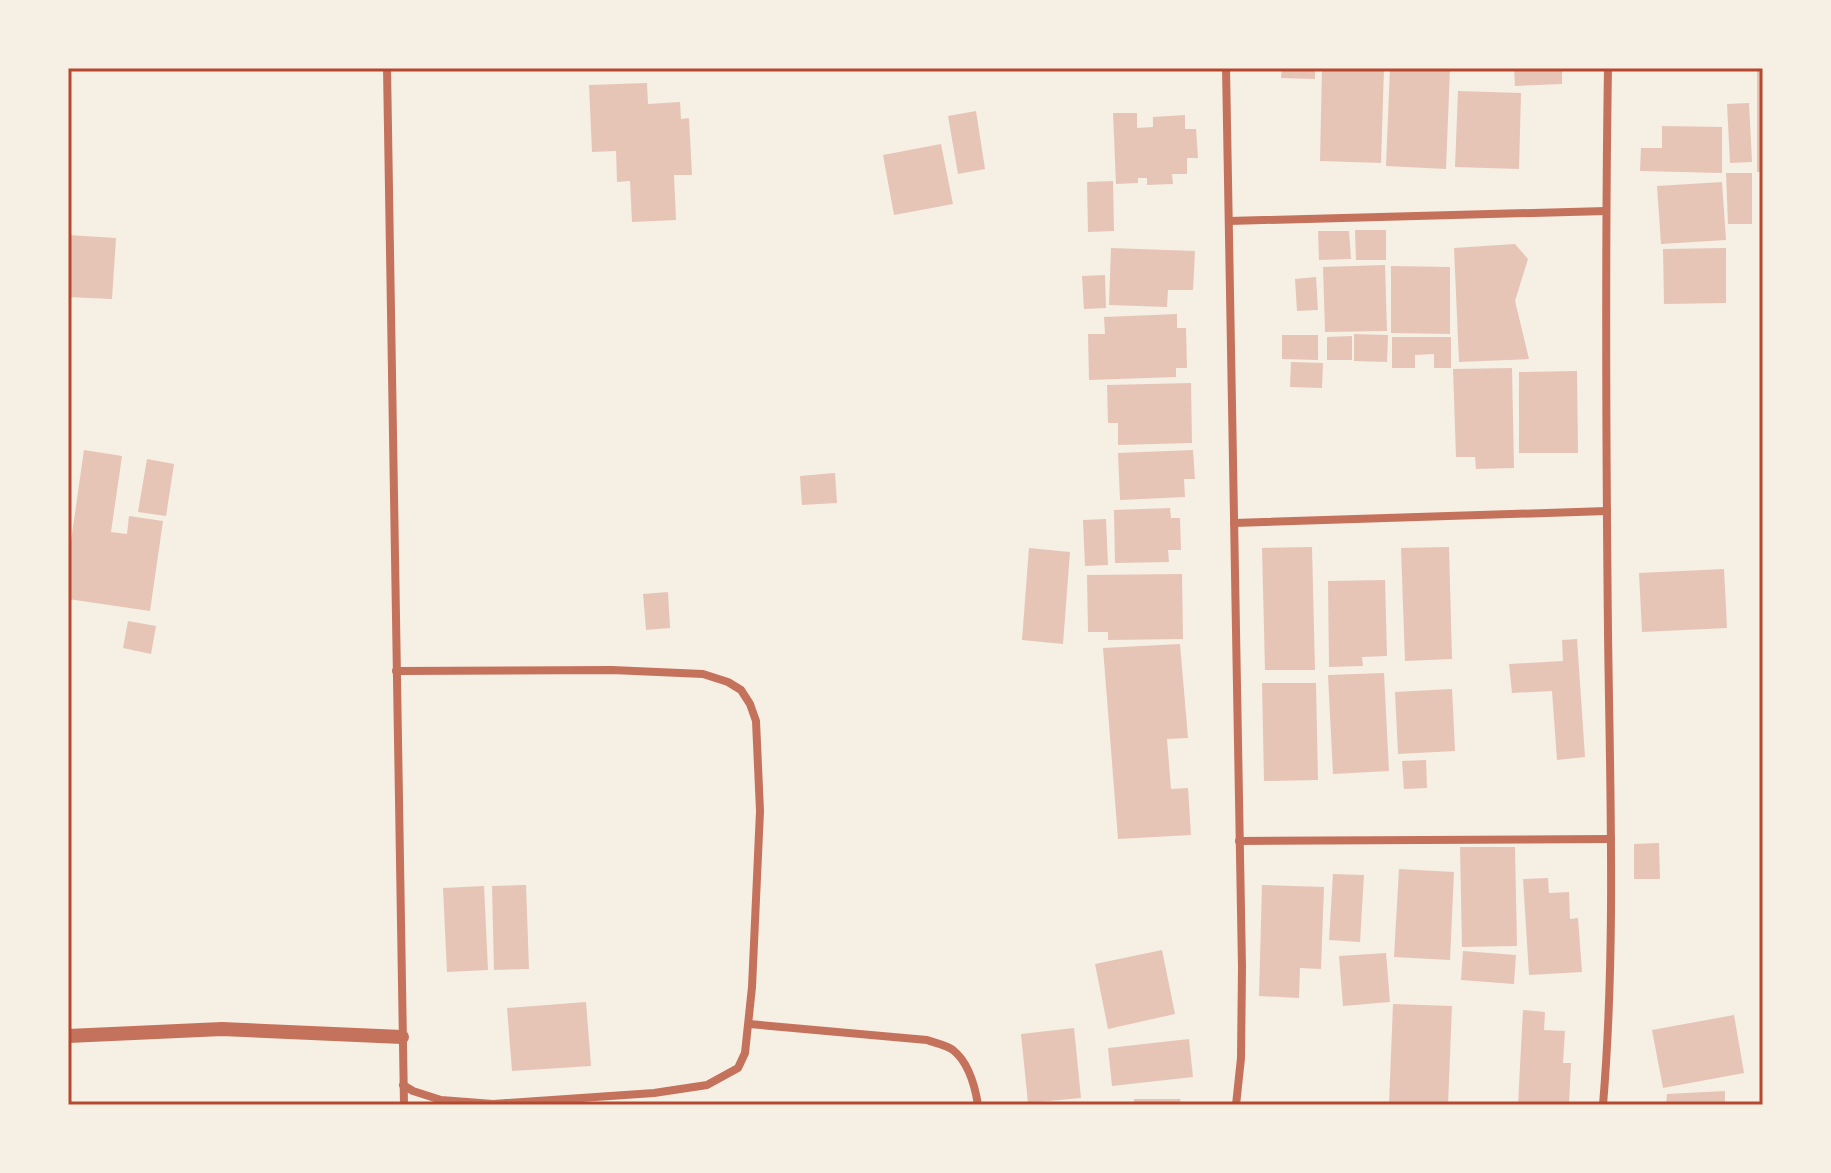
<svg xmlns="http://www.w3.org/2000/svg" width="1831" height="1173" font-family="Barlow,sans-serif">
	<rect width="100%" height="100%" fill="#f6efe4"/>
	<g fill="#e6c5b7">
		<polygon points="1282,68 1315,68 1315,79 1281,78"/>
		<polygon points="1322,68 1384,68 1381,163 1320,161"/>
		<polygon points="1390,68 1450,68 1446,169 1386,166"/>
		<polygon points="1514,68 1562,68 1562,84 1515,86"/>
		<rect x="1757" y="68" width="6" height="104"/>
		<polygon points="647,83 648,104 680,102 681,119 689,118 692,175 674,175 676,220 632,222 630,181 617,182 616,151 592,152 589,85"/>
		<polygon points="1458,91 1521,93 1519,169 1455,167"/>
		<polygon points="1749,103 1752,162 1730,163 1727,104"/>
		<polygon points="976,111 985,169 958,174 948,116"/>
		<polygon points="1113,113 1137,113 1137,128 1153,127 1153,117 1185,115 1185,129 1196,129 1198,158 1187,158 1187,174 1172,174 1173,184 1147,185 1147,178 1138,178 1138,183 1116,184"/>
		<polygon points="1662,126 1722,127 1722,173 1640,171 1641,148 1662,148"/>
		<polygon points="941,144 953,204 894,215 883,155"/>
		<polygon points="1726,173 1752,173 1752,224 1728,224"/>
		<polygon points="1113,181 1114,231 1088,232 1087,182"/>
		<polygon points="1722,182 1726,240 1661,244 1657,186"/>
		<polygon points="1355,230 1386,230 1386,260 1356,260"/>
		<polygon points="1318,231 1349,231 1351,259 1319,260"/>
		<polygon points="68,235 116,238 112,299 68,297"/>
		<polygon points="1515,244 1528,259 1515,301 1529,359 1459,362 1454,248"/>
		<polygon points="1111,248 1195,251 1193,290 1168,290 1167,307 1109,305"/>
		<polygon points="1726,248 1726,303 1664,304 1663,249"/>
		<polygon points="1385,265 1387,331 1325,332 1323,267"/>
		<polygon points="1391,266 1450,267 1450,334 1391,333"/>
		<polygon points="1105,275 1106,308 1084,309 1082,276"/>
		<polygon points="1316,277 1318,310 1297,311 1295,279"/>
		<polygon points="1177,314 1177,328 1186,328 1187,368 1176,368 1176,377 1089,380 1088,334 1105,334 1104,317"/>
		<polygon points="1354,334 1388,335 1387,362 1354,361"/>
		<polygon points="1282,335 1318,335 1318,360 1282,359"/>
		<polygon points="1352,336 1352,360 1327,360 1327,337"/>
		<polygon points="1392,337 1451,337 1451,368 1434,368 1434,354 1415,355 1415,368 1392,368"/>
		<polygon points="1291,362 1323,363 1322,388 1290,387"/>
		<polygon points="1512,368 1514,468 1476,469 1475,457 1456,457 1453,369"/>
		<polygon points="1577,371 1578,453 1519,453 1519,372"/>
		<polygon points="1191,383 1192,443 1118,445 1118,423 1108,423 1107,385"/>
		<polygon points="84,450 122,456 111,532 127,534 129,516 163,521 150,611 68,599 68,562"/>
		<polygon points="1193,450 1195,479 1184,479 1185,497 1120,500 1118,453"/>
		<polygon points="147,459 174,464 166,516 138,512"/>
		<polygon points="835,473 837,503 802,505 800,476"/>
		<polygon points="1170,508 1171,518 1180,518 1181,550 1168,550 1169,562 1115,563 1114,510"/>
		<polygon points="1106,519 1108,565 1085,566 1083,520"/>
		<polygon points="1312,547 1315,670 1265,670 1262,548"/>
		<polygon points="1449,547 1452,659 1405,661 1401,548"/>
		<polygon points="1029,548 1070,552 1063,644 1022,640"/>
		<polygon points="1724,569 1727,628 1642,632 1639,573"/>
		<polygon points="1182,574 1183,639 1108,640 1108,632 1088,632 1087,575"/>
		<polygon points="1385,580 1387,656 1362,657 1363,666 1329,667 1328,581"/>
		<polygon points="668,592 670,628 646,630 643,594"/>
		<polygon points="128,621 156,626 151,654 123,648"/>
		<polygon points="1577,639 1585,757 1557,760 1552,691 1512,693 1509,664 1563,661 1562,640"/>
		<polygon points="1180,644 1188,738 1167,739 1171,789 1188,788 1191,835 1118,839 1103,648"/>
		<polygon points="1384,673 1389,771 1333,774 1328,675"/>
		<polygon points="1262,683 1316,683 1318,780 1264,781"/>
		<polygon points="1452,689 1455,751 1398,754 1395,692"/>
		<polygon points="1426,760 1427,788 1404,789 1402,761"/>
		<polygon points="1659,843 1660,879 1634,879 1634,844"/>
		<polygon points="1460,847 1515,847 1517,946 1462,947"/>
		<polygon points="1399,869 1454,872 1450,960 1394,957"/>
		<polygon points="1333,874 1364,875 1360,942 1329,940"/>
		<polygon points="1548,878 1549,893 1569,892 1570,919 1578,918 1582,972 1529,975 1523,879"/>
		<polygon points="526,885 529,969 494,970 492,886"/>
		<polygon points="1262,885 1324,887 1321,969 1300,968 1299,998 1259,996"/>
		<polygon points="484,886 488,970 447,972 443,888"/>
		<polygon points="1162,950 1175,1014 1108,1029 1095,964"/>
		<polygon points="1463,951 1516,955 1514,984 1461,980"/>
		<polygon points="1386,953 1390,1002 1343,1006 1339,956"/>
		<polygon points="586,1002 591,1066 512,1071 507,1008"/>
		<polygon points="1393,1004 1452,1006 1448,1105 1389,1105"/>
		<polygon points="1523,1010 1545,1012 1544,1030 1565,1031 1563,1063 1571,1063 1569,1105 1518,1105"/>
		<polygon points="1734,1015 1744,1073 1663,1088 1652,1030"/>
		<polygon points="1074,1028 1081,1098 1028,1103 1021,1034"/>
		<polygon points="1189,1039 1193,1077 1112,1086 1108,1048"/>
		<polygon points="1725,1091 1725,1105 1666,1105 1667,1094"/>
		<polygon points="1134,1099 1180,1099 1181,1105 1134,1105"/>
	</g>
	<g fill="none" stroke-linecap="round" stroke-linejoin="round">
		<g stroke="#c5725c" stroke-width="8">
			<polyline points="387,68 404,1105"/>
			<polyline points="1226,68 1242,967 1241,1058 1236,1105"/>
			<polyline points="1229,221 1606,211"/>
			<polyline points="1234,523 1607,511"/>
			<polyline points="396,671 612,670 703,674 728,682 741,690 750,704 756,721 760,811 752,987 745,1053 738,1068 707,1085 654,1093 493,1104 441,1100 413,1091 403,1085"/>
			<polyline points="1239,841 1611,839"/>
			<path d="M749 1024 927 1040C935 1043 946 1045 953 1050 968 1062 975 1086 978 1105"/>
			<path d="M1603 1105C1616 948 1610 790 1608 632 1606 444 1605 256 1608 68"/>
		</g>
		<polyline stroke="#c5725c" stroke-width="14" points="68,1036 222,1029 402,1037"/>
	</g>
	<rect width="1831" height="1173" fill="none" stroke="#f6efe4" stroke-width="140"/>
	<rect x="70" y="70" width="1691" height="1033" fill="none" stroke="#b5482f" stroke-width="3"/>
</svg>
